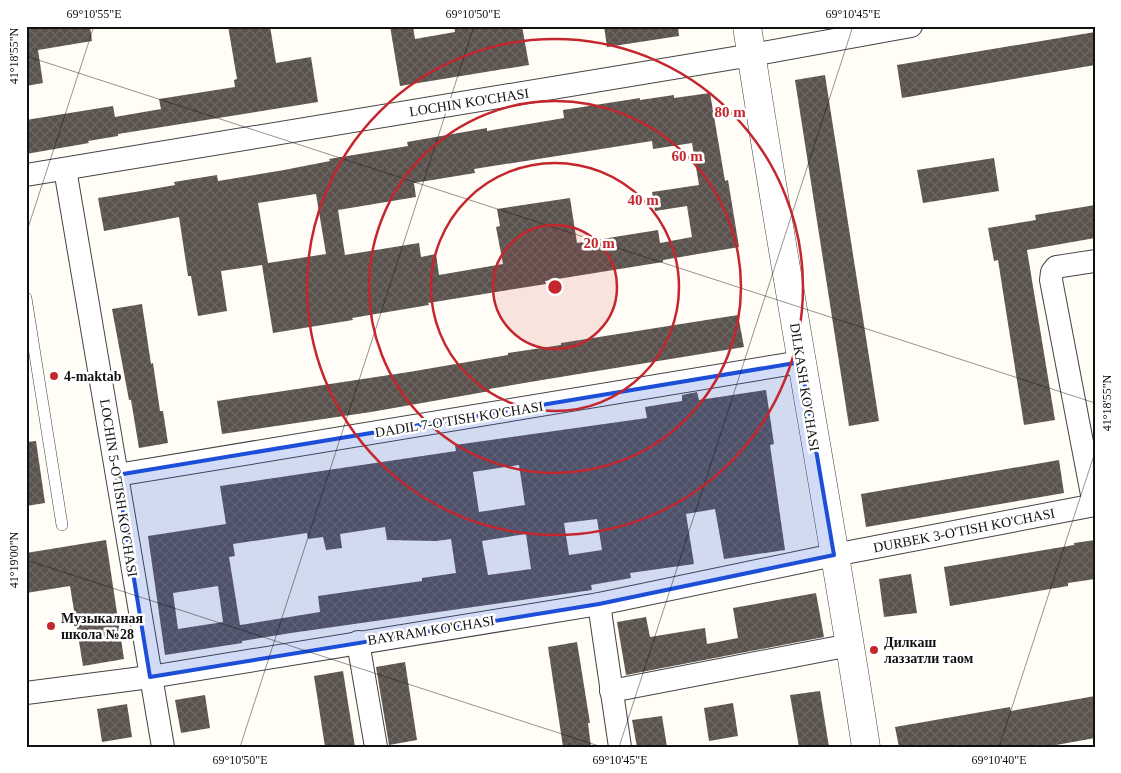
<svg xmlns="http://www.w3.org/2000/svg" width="1121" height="773" font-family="'Times New Roman',serif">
	<defs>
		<pattern id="building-cross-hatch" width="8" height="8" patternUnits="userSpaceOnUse" patternTransform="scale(1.25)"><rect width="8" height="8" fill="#5a524d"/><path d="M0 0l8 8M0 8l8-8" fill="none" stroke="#6d6662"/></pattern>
	</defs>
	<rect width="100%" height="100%" fill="#fffdf5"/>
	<g fill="url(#building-cross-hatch)" fill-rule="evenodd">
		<polygon points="26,26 90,26 92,41 38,50 43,83 26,86"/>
		<polygon points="228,26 270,26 276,63 311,57 318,102 118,134 118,136 88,141 89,143 26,154 26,120 113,106 115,117 161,109 159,99 235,87 234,80 237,79"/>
		<polygon points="390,26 413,26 415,39 455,32 454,26 522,26 529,65 400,86"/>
		<polygon points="604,26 678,26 679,36 607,47"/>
		<polygon points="1095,32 1095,65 902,98 897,65"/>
		<polygon points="825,75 879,421 849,426 795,80"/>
		<path d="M710 93 725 181 728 180 739 247 663 260V262L545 281 546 284 428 303 429 305 352 318 353 320 273 333 262 265 221 271 227 311 198 316 191 276H188L179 217 104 231 98 198 141 191 175 185 174 182 217 175 218 181 284 170 330 161 329 159 408 146 407 142 487 128V131L564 118 563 110 640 98V100L674 95V98ZM652 141 653 149 692 143 699 185 652 192 655 211 687 206 692 237 660 243 658 230 577 243 570 198 497 209 500 226 496 227 503 264 439 275 436 254 421 257 419 243 345 255 338 210 416 197 414 183 475 173 474 169ZM316 194 326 254 268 263 258 203Z"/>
		<polygon points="994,158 999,191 923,203 917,170"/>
		<polygon points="1095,205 1095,238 1027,250 1055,420 1024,425 998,260 994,261 988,228 1036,220 1035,215"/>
		<polygon points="142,304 151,364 153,363 160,411 163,411 168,443 139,448 131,400 129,400 112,309"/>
		<polygon points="738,315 744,347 542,380 489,389 490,391 371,412 222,434 217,401 409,372 508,355 508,353 561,345 561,343"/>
		<path d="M766 390 774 444 770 445 785 550 724 559 715 509 686 514 694 564 630 573 631 578 591 585 592 590 291 633 242 641V643L165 655 148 536 226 524 220 486 456 451 455 445 647 418 645 407 682 401V395L697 392 699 400ZM519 465 525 505 479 512 473 472ZM597 519 602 550 569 555 564 523ZM385 527 387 540 436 541 451 539 456 573 422 578V581L318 596 320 612 240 625 229 557 235 556 233 544 307 533 308 539 323 537 326 550 342 548 340 534ZM526 534 531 569 488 575 482 541ZM218 586 223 622 178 629 173 593Z"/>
		<polygon points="36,441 45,503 26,506 26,442"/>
		<polygon points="1059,460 1064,493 866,527 861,494"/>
		<polygon points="106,540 124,659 83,666 70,586 26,593 26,553"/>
		<polygon points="1095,540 1095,579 1068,583 1068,586 950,606 944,567 1074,545 1074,543"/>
		<polygon points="911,574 917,613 884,617 879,579"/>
		<polygon points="816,593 824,637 626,675 617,622 646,617 650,637 705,628 707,644 738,638 733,608"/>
		<polygon points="577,642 590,723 588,723 591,747 563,747 548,647"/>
		<polygon points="405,662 417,740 389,745 376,667"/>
		<polygon points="343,671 355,747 325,747 314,676"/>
		<polygon points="820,691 829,747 799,747 790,695"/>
		<polygon points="205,695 210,728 181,733 175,700"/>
		<polygon points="1095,696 1095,738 1045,747 899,747 895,727 1010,707 1011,711"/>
		<polygon points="733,703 738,736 709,741 704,708"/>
		<polygon points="127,704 132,737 102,742 97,709"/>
		<polygon points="662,716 667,747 637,747 632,720"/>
	</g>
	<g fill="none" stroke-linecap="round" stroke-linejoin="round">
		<defs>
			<polyline id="service" points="26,298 62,525"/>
			<g id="minor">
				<polyline points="65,169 163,747"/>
				<polyline points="26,175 752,55 911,26"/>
				<polyline points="117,475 801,362"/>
				<polyline points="1094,505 1051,280 1052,272 1056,267 1095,261"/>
				<polyline points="599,604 620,747"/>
				<polyline points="358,642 376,747"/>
				<polyline points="611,691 850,645"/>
				<polyline points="26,693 150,677 599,604 834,555 1095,505"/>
			</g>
			<path id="tertiary" d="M747 26C783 267 829 506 866 747"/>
		</defs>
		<use href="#service" stroke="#444" stroke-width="12"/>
		<use href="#minor" stroke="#444" stroke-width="24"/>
		<use href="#tertiary" stroke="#444" stroke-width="29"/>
		<use href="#service" stroke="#fff" stroke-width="11"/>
		<use href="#minor" stroke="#fff" stroke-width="22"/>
		<use href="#tertiary" stroke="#fff" stroke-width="28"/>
	</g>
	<path fill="#1d4ed8" fill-opacity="0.2" stroke="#1d4ed8" stroke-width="4" stroke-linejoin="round" d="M801 362 834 555 599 604 150 677 117 475Z"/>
	<path fill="none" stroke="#111" stroke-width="1" stroke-opacity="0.45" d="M26 56 1095 403M26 234 94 26M26 560 602 747M240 747 474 26M619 747 853 26M999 747 1095 452"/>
	<circle cx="555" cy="287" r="62" fill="#c4262e" fill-opacity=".12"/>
	<g fill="none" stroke="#c4262e" stroke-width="2.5">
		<circle cx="555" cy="287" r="62"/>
		<circle cx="555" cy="287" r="124"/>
		<circle cx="555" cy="287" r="186"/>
		<circle cx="555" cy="287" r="248"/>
	</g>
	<g fill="#c4262e" stroke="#fff" stroke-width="2">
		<circle cx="54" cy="376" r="5"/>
		<circle cx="51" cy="626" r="5"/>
		<circle cx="874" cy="650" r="5"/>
	</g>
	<g text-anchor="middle" stroke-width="5" stroke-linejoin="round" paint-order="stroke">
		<g font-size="14" fill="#111" stroke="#fff">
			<text transform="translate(469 102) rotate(-9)" y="5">LOCHIN KO'CHASI</text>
			<text transform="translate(805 387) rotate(81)" y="5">DILKASH KO'CHASI</text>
			<text transform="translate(459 419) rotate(-9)" y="5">DADIL 7-O'TISH KO'CHASI</text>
			<text transform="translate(119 488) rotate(81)" y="5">LOCHIN 5-O'TISH KO'CHASI</text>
			<text transform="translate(964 530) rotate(-11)" y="5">DURBEK 3-O'TISH KO'CHASI</text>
			<text transform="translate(431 630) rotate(-9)" y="5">BAYRAM KO'CHASI</text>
		</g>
		<g font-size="14" font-weight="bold" fill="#111" stroke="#fff" text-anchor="start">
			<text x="64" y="381">4-maktab</text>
			<text x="61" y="623">Музыкалная<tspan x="61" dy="16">школа №28</tspan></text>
			<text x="884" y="647">Дилкаш<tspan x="884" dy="16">лаззатли таом</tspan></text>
		</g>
	</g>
	<circle cx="555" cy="287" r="8" fill="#c4262e" stroke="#fff" stroke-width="2.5"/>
	<g font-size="15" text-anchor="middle" font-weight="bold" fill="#c4262e" stroke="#fff" stroke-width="5" stroke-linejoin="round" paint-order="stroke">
		<text x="730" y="117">80 m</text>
		<text x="687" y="161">60 m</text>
		<text x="643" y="205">40 m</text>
		<text x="599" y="248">20 m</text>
	</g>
	<rect width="1121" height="773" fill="none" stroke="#ffffff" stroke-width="55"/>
	<rect x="28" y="28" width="1066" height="718" fill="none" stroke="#111" stroke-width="2"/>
	<g font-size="12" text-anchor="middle" fill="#111">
		<text x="94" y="18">69°10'55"E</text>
		<text x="473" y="18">69°10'50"E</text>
		<text x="853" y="18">69°10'45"E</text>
		<text transform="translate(14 56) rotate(-90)" y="4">41°18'55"N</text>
		<text transform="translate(1107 403) rotate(-90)" y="4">41°18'55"N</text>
		<text transform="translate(14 560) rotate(-90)" y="4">41°19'00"N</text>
		<text x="240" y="764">69°10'50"E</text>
		<text x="620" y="764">69°10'45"E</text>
		<text x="999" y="764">69°10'40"E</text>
	</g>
</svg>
